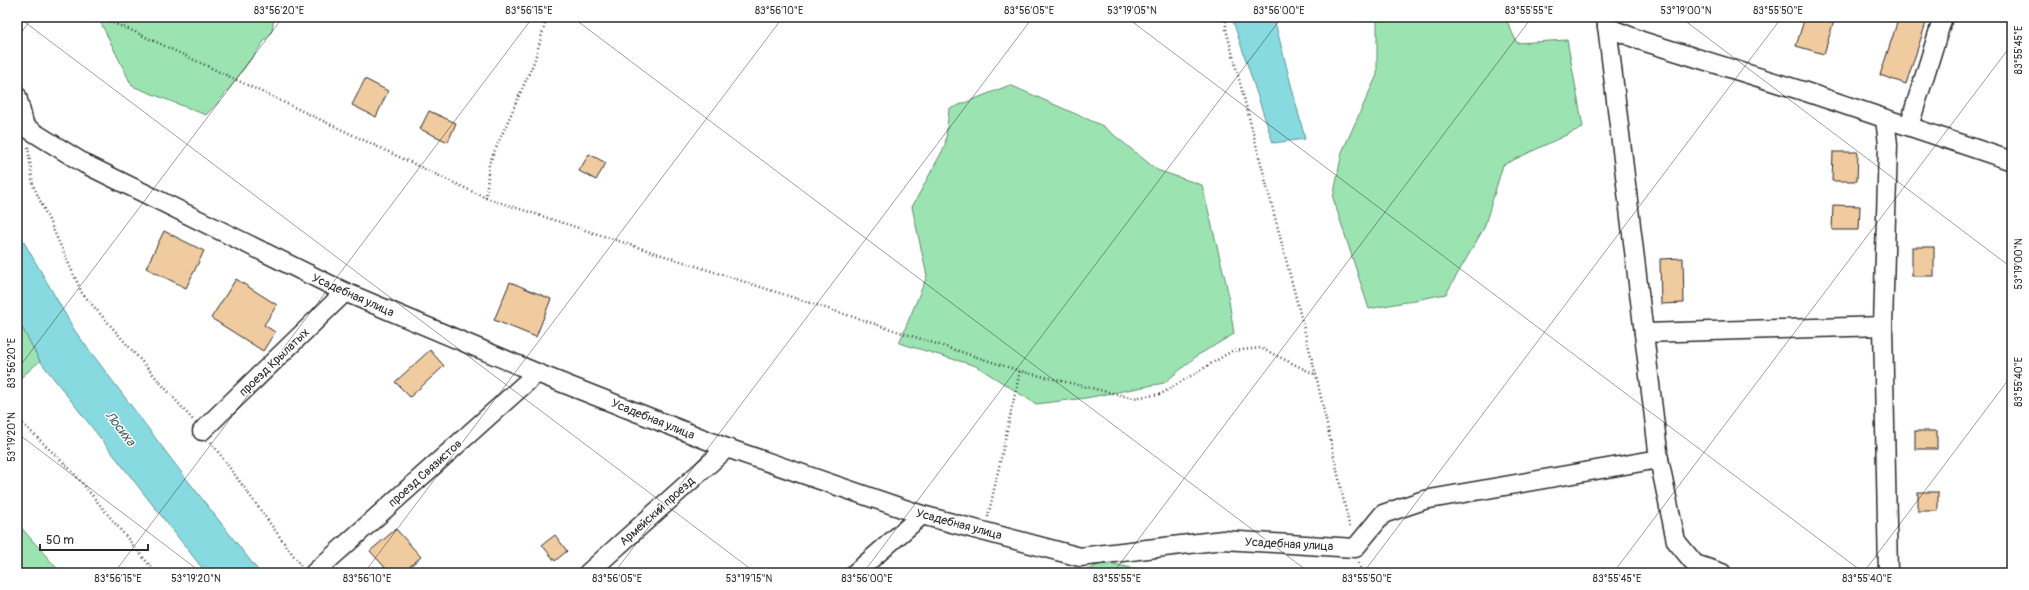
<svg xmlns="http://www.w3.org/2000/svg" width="2029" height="590" font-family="Pangolin,sans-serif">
	<rect width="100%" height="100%" fill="#fff"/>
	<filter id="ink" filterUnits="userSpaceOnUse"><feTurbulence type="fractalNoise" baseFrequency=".025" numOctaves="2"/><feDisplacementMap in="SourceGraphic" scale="8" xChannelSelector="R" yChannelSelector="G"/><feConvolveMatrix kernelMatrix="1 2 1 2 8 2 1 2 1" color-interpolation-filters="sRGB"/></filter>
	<g filter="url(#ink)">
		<g fill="#9be4b2" stroke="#63886e">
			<polygon points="98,17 274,17 272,31 222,98 206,115 132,86"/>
			<polygon points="1377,17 1505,17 1517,43 1567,40 1583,127 1503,165 1484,228 1446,294 1369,309 1333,198 1342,152 1377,75"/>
			<polygon points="1010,85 1103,126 1157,170 1202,185 1227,287 1234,334 1198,355 1164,383 1086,398 1036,404 976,366 899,343 927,276 912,207 945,146 949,109"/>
			<polygon points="17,318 40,361 17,381"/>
			<polygon points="17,523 61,573 17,573"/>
			<polygon points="1105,562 1154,573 1080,573"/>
		</g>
		<g fill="#88dae1" stroke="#639498">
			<polygon points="1232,18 1274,18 1305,139 1273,143"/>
			<polygon points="17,230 75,331 178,468 260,573 206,573 40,361 17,318"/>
		</g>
		<g fill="#efcb9f" stroke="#2b2b2b">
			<polygon points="1805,17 1835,17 1824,54 1796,46"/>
			<polygon points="1899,17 1928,17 1906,84 1880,75"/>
			<polygon points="365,79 388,91 376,117 352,105"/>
			<polygon points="429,111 456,123 448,142 420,129"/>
			<polygon points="1833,152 1858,152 1857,181 1832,181"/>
			<polygon points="589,154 606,163 596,180 579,171"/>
			<polygon points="1833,205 1860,206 1859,230 1832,230"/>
			<polygon points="164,231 204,251 186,288 146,268"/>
			<rect x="1912" y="247" width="22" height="29"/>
			<polygon points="1683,258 1684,303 1661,304 1660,259"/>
			<polygon points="236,279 277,305 264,325 275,332 263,351 211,318"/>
			<polygon points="510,282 551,299 536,337 494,320"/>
			<polygon points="430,350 444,366 410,397 395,382"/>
			<rect x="1915" y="431" width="22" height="18"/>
			<rect x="1918" y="492" width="20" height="19"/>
			<polygon points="396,529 421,557 402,573 390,573 370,551"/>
			<polygon points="555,535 567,551 555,561 542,545"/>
		</g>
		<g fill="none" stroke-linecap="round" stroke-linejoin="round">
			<defs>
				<g id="minor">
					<polyline points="1606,17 1659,459 1676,541 1695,564 1722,573"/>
					<polyline points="1607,27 1642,41 1803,91 2012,161"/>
					<polyline points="17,96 25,127 85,164 345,292 537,373 727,448 922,515 1080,557 1223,540 1355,548 1383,514 1424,500 1659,459"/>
					<polyline points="1885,119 1888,144 1883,326 1888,573"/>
					<polyline points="1909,126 1943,17"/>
					<polyline points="1644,333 1883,326"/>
					<polyline points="202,431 345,292"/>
					<polyline points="314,573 537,373"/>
					<polyline points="588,573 727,448"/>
					<polyline points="855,573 922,515"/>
				</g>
			</defs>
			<use href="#minor" stroke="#2b2b2b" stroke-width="21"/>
			<g stroke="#2b2b2b" stroke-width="2.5" stroke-dasharray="1 3" stroke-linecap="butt">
				<polyline points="98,17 133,31 486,198 1020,371 1133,398 1161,394 1232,351 1261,348 1316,375"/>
				<polyline points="1226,17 1226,29 1316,375 1350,529"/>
				<polyline points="28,147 33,185 82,293 193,420"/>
				<polyline points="486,198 489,164 534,62 547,17"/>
				<polyline points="17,418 72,471 156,573"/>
				<polyline points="211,442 301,566"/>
				<polyline points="988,517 1020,371"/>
				<polyline points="1359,563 1362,573"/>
			</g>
			<use href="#minor" stroke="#fff" stroke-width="18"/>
		</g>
	</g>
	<path fill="none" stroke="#2b2b2b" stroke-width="1" stroke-opacity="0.45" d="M18 17 756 573M572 17 1310 573M1126 17 1864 573M1680 17 2012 268M17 38 33 17M17 370 283 17M17 433 202 573M114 573 533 17M364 573 783 17M614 573 1033 17M863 573 1282 17M1113 573 1532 17M1363 573 1782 17M1613 573 2012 44M1863 573 2012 375"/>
	<g text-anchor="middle" stroke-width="3" stroke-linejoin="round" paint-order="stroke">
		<g font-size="12" fill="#2b2b2b" stroke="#fff">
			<text transform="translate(353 295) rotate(24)" y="4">Усадебная улица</text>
			<text transform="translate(274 362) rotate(-44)" y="4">проезд Крылатых</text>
			<text transform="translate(653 419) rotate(22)" y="4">Усадебная улица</text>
			<text transform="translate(425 473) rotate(-42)" y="4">проезд Связистов</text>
			<text transform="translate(657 511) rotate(-42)" y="4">Армейский проезд</text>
			<text transform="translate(959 524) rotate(15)" y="4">Усадебная улица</text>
			<text transform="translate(1289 544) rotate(3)" y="4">Усадебная улица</text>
		</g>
		<g font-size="13" font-style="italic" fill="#476062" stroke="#fff">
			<text transform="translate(121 428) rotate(52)" y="5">Лосиха</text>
		</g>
	</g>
	<rect width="2029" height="590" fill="none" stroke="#fff" stroke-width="44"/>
	<path d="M40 544v6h108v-6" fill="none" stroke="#2b2b2b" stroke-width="2"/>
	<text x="46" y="544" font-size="12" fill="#2b2b2b" stroke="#ffffff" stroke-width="3" paint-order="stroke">50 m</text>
	<rect x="22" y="22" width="1985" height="546" fill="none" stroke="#2b2b2b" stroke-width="1.5"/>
	<g font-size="10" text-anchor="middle" fill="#2b2b2b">
		<text x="279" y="14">83°56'20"E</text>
		<text x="529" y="14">83°56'15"E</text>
		<text x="779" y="14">83°56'10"E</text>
		<text x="1029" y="14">83°56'05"E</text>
		<text x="1132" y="14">53°19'05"N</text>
		<text x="1279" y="14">83°56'00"E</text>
		<text x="1529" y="14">83°55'55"E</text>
		<text x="1686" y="14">53°19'00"N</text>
		<text x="1778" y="14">83°55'50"E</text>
		<text transform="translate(2018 50) rotate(-90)" y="4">83°55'45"E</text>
		<text transform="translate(2018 264) rotate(-90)" y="4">53°19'00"N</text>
		<text transform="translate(11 363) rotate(-90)" y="4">83°56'20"E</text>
		<text transform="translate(2018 382) rotate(-90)" y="4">83°55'40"E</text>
		<text transform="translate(11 437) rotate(-90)" y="4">53°19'20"N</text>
		<text x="118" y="582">83°56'15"E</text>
		<text x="196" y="582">53°19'20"N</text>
		<text x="367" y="582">83°56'10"E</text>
		<text x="617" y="582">83°56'05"E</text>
		<text x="749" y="582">53°19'15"N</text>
		<text x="867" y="582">83°56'00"E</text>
		<text x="1117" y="582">83°55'55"E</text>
		<text x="1367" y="582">83°55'50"E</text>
		<text x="1617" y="582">83°55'45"E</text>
		<text x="1867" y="582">83°55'40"E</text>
	</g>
</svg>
